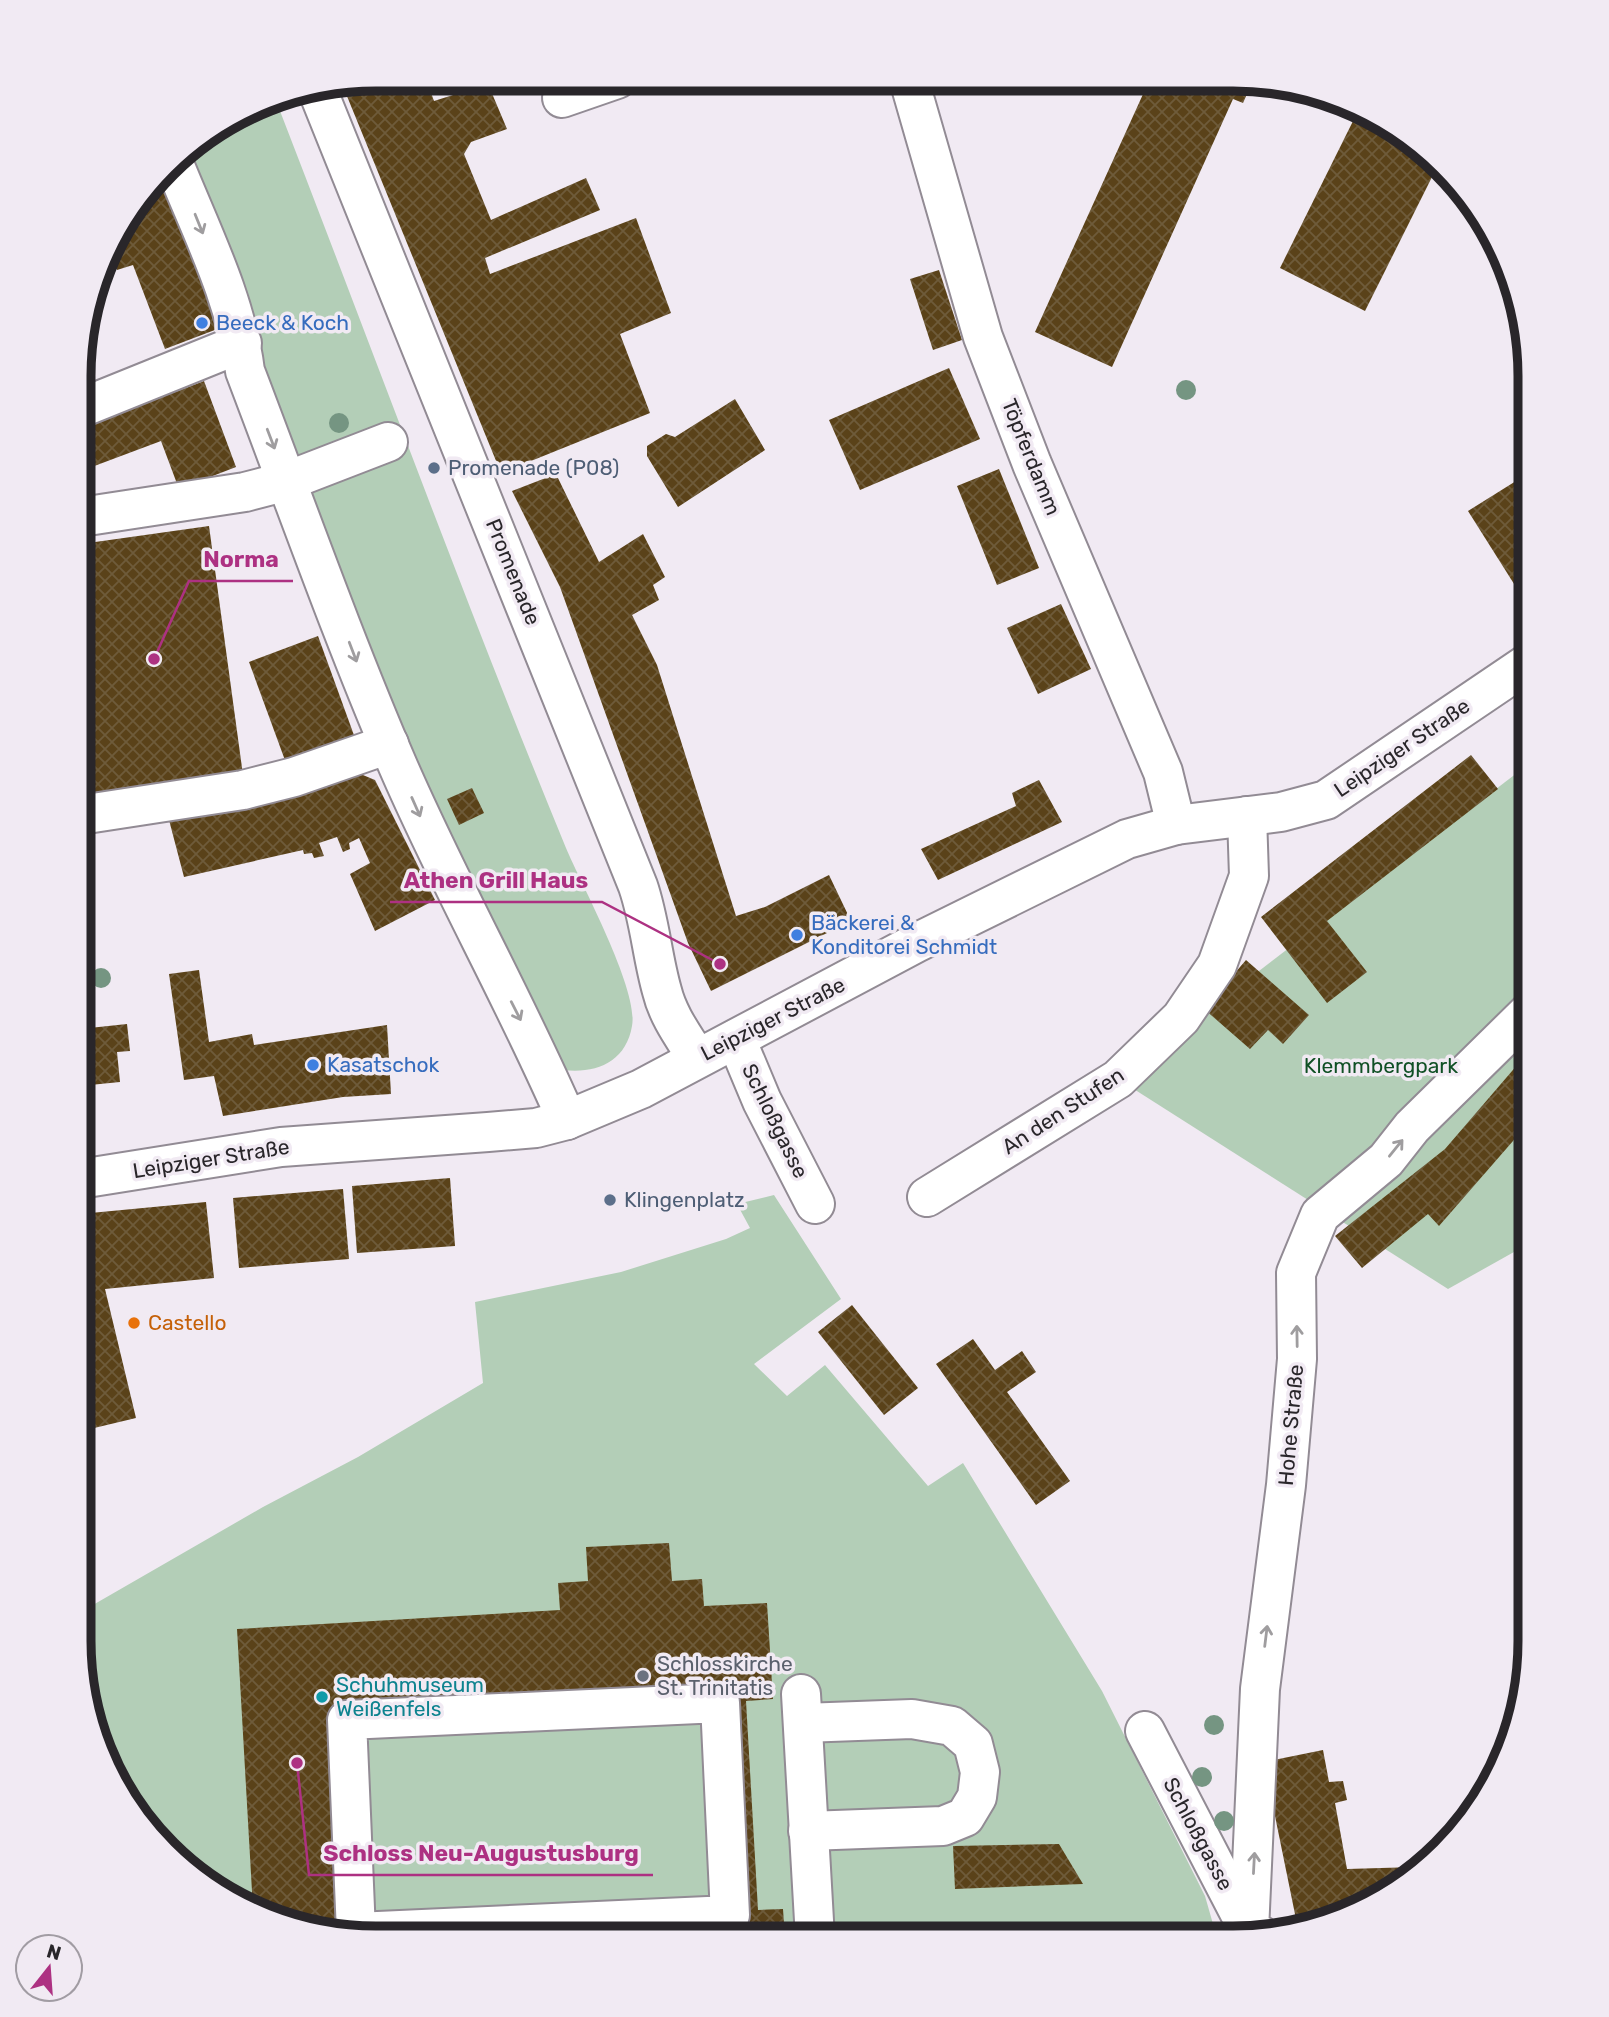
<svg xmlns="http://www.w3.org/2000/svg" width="1609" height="2017" font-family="Rubik,sans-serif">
	<defs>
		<pattern id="building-cross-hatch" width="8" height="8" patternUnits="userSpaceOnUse" patternTransform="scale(1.75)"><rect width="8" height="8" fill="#5a4219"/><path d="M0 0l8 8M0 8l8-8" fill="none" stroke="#6e5b3a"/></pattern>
	</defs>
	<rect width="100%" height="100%" fill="#f1eaf3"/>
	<g fill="#b3ceb7">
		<path d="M275 98C372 348 464 600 566 848 582 886 639 990 632 1026 626 1062 596 1074 563 1070L451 862 299 461 187 149Z"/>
		<polygon points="1530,763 1530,1243 1448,1289 1118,1079"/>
		<polygon points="774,1195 841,1299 754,1364 787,1396 825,1365 928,1486 963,1463 1102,1691 1205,1896 1217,1938 357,1938 281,1923 211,1888 118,1789 89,1717 79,1641 79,1613 263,1507 358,1457 483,1383 475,1302 621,1272 726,1239 750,1228 737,1204"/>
	</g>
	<g fill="url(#building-cross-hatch)" fill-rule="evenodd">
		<polygon points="376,79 426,79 434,101 488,84 507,129 471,142 464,154 491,220 586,178 600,210 485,258 490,274 636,218 671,313 620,334 650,413 501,473 342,84"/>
		<polygon points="1149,81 1253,81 1243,103 1233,99 1112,367 1035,332"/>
		<polygon points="1357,113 1398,129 1436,169 1365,311 1280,268"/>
		<polygon points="163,174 220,328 165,349 133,265 117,270 110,252 118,228"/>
		<polygon points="939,270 962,340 933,350 910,279"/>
		<polygon points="949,368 980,439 860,490 829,420"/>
		<polygon points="204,381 236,467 179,489 161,441 81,471 81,428"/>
		<polygon points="735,399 765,450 678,507 647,456 647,446 666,434 675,437"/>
		<polygon points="999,469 1039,568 997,585 957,486"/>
		<polygon points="556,474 599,562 643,534 665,577 653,585 659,600 632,615 657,665 736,916 765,907 829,875 851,921 711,991 688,943 560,587 512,491"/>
		<polygon points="1527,474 1530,479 1530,589 1521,595 1468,511"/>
		<polygon points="209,526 243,775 80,797 81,544"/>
		<polygon points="1061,604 1091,669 1038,694 1007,628"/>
		<polygon points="318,636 355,738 286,763 249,662"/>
		<polygon points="1471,755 1498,789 1327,921 1367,972 1327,1003 1261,917"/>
		<polygon points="358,773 375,780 435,900 375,931 350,874 370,863 359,838 349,843 350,849 343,852 337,837 319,843 324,856 314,858 312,853 304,854 303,850 184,877 169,820"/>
		<polygon points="1039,780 1062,822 938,880 921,849 1016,806 1012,793"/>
		<polygon points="472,788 484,813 459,825 447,799"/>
		<polygon points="1246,960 1309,1015 1283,1044 1268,1030 1250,1049 1204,1009"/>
		<polygon points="199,970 209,1042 252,1034 254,1045 387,1025 391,1094 343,1097 223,1116 214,1076 184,1080 169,974"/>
		<polygon points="127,1024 130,1051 117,1052 120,1082 80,1086 80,1029"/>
		<polygon points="1530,1050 1530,1115 1513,1141 1439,1226 1428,1214 1362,1268 1335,1236 1445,1149"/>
		<polygon points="450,1178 455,1246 357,1253 352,1186"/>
		<polygon points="343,1189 349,1259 239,1268 233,1198"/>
		<polygon points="206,1202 214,1278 105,1289 136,1418 90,1429 79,1384 80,1214"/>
		<polygon points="852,1305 918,1388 884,1415 818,1332"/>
		<polygon points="973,1339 995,1370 1022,1351 1036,1372 1007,1392 1070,1481 1036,1505 936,1364"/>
		<path d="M669 1543 672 1581 702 1579 704 1606 767 1603 773 1699 746 1701 758 1910 783 1909 785 1938H357L281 1923 253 1909 237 1629 560 1610 558 1583 588 1581 586 1547ZM720 1703 730 1915 356 1932 347 1720Z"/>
		<polygon points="1323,1750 1329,1782 1343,1781 1347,1800 1335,1803 1347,1869 1415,1867 1381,1899 1297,1924 1264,1762"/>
		<polygon points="1059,1844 1083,1884 955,1889 953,1846"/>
	</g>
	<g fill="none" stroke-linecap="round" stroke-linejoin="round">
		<defs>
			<g id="minor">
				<polyline points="909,80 983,337 1032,464 1163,772 1176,825"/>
				<path d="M317 89 638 886C650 921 652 956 662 991 668 1016 684 1037 697 1058"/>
				<polyline points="562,98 617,79"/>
				<path d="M173 161C200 229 236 298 245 371 295 502 342 636 398 766 450 886 515 1000 567 1120"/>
				<polyline points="81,408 242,343"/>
				<polyline points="81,517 245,492 287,481 388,442"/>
				<polyline points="80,815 243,790 294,777 389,744"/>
				<polyline points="736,1039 762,1101 815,1204"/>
				<polyline points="80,1179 281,1147 488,1132 536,1128 567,1120 641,1089 916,943 1127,839 1176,825 1281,812 1326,800 1530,662"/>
				<polyline points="927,1197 1118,1079 1181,1018 1217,965 1249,876 1247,816"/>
				<polyline points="801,1694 815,1938"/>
				<polygon points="720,1703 730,1915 356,1932 347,1720"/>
				<polyline points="803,1723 912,1719 952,1726 973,1744 980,1772 977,1797 965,1817 943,1826 808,1831"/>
				<polyline points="1145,1731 1249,1931"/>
				<polyline points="1260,1935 1249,1931 1260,1689 1286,1485 1297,1359 1296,1273 1320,1215 1386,1160 1412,1127 1530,1011"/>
			</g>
		</defs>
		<use href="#minor" stroke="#928b94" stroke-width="42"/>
		<use href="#minor" stroke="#fff" stroke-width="38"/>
	</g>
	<g fill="#759582">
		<circle cx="1186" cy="390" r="10"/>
		<circle cx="339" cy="423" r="10"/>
		<circle cx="101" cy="978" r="10"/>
		<circle cx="1214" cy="1725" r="10"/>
		<circle cx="1202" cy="1777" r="10"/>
		<circle cx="1224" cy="1821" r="10"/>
	</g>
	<defs><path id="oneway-shaft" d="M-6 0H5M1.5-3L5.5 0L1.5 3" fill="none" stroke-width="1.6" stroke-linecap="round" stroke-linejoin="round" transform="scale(1.75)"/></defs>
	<g stroke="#9f9d9f">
		<use href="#oneway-shaft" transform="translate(199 224) rotate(68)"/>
		<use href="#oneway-shaft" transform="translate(271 439) rotate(69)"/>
		<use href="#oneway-shaft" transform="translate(353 652) rotate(69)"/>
		<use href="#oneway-shaft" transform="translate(416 807) rotate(66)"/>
		<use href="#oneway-shaft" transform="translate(516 1011) rotate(63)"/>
		<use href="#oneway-shaft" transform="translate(1396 1148) rotate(-51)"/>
		<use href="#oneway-shaft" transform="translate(1297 1336) rotate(-91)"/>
		<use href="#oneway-shaft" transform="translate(1266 1636) rotate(-83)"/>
		<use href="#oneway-shaft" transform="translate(1254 1863) rotate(-87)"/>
	</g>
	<g fill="#3f7fe0" stroke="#f1eaf3" stroke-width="2.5">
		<circle cx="202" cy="323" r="7"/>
		<circle cx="797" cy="935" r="7"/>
		<circle cx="313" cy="1065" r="7"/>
	</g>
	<g fill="#5c6f8a" stroke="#f1eaf3" stroke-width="2.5">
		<circle cx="434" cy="468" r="7"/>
		<circle cx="610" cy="1200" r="7"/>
	</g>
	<circle fill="#e8710a" stroke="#f1eaf3" stroke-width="2.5" cx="134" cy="1323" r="7"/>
	<circle fill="#6b7280" stroke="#f1eaf3" stroke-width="2.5" cx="643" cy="1676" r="7"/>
	<circle fill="#0f9aa8" stroke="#f1eaf3" stroke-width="2.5" cx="322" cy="1697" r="7"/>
	<g text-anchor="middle" stroke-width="7" stroke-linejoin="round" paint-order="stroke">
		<g font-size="21" fill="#366cbe" stroke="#f1eaf3" text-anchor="start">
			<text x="216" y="330">Beeck &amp; Koch</text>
			<text x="811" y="930">Bäckerei &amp;<tspan x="811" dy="24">Konditorei Schmidt</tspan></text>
			<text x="327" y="1072">Kasatschok</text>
		</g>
		<g font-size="21" fill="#29262a" stroke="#f1eaf3">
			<text transform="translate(1031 457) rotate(68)" y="7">Töpferdamm</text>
			<text transform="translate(513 572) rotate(68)" y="7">Promenade</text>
			<text transform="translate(1402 748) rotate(-34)" y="7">Leipziger Straße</text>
			<text transform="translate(773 1019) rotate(-27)" y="7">Leipziger Straße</text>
			<text transform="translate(1063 1111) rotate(-33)" y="7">An den Stufen</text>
			<text transform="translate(775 1121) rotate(64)" y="7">Schloßgasse</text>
			<text transform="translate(211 1159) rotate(-9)" y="7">Leipziger Straße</text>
			<text transform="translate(1291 1425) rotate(-85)" y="7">Hohe Straße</text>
			<text transform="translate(1198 1834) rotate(62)" y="7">Schloßgasse</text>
		</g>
		<g font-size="21" fill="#4e5e75" stroke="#f1eaf3" text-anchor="start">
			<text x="448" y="475">Promenade (P08)</text>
			<text x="624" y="1207">Klingenplatz</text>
		</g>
		<g font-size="21" fill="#105025" stroke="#f1eaf3">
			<text x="1381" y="1073">Klemmbergpark</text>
		</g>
		<g font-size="21" fill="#c56008" stroke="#f1eaf3" text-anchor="start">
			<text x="148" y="1330">Castello</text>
		</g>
		<g font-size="21" fill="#5b616d" stroke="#f1eaf3" text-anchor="start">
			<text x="657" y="1671">Schlosskirche<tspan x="657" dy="24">St. Trinitatis</tspan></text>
		</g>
		<g font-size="21" fill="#0d838f" stroke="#f1eaf3" text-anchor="start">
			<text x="336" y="1692">Schuhmuseum<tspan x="336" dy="24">Weißenfels</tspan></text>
		</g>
	</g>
	<path d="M0 0H1609V2017H0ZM376 91H1233A285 285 0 0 1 1518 376V1641A285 285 0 0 1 1233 1926H376A285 285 0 0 1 91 1641V376A285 285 0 0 1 376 91Z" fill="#f1eaf3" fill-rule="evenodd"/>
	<path fill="none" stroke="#29262a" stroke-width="9" d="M376 91H1233A285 285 0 0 1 1518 376V1641A285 285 0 0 1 1233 1926H376A285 285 0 0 1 91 1641V376A285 285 0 0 1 376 91Z"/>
	<path fill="none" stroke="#ad3182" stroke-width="2.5" d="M154 659L189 581H293M720 964L602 902H390M297 1763L309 1875H653"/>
	<g fill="#ad3182" stroke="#f1eaf3" stroke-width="2.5">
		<circle cx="154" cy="659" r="7"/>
		<circle cx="720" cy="964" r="7"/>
		<circle cx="297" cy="1763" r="7"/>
	</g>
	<g font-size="23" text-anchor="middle" font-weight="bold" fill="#ad3182" stroke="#f1eaf3" stroke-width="7" stroke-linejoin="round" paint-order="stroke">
		<text x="241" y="567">Norma</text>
		<text x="496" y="888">Athen Grill Haus</text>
		<text x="481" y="1861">Schloss Neu-Augustusburg</text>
	</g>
	<g transform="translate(49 1968) rotate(17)"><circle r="33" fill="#f1eaf3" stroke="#a19ca3" stroke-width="2"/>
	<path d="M0-5L12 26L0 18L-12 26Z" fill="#ad3182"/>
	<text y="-10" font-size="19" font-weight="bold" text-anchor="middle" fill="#29262a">N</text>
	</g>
</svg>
